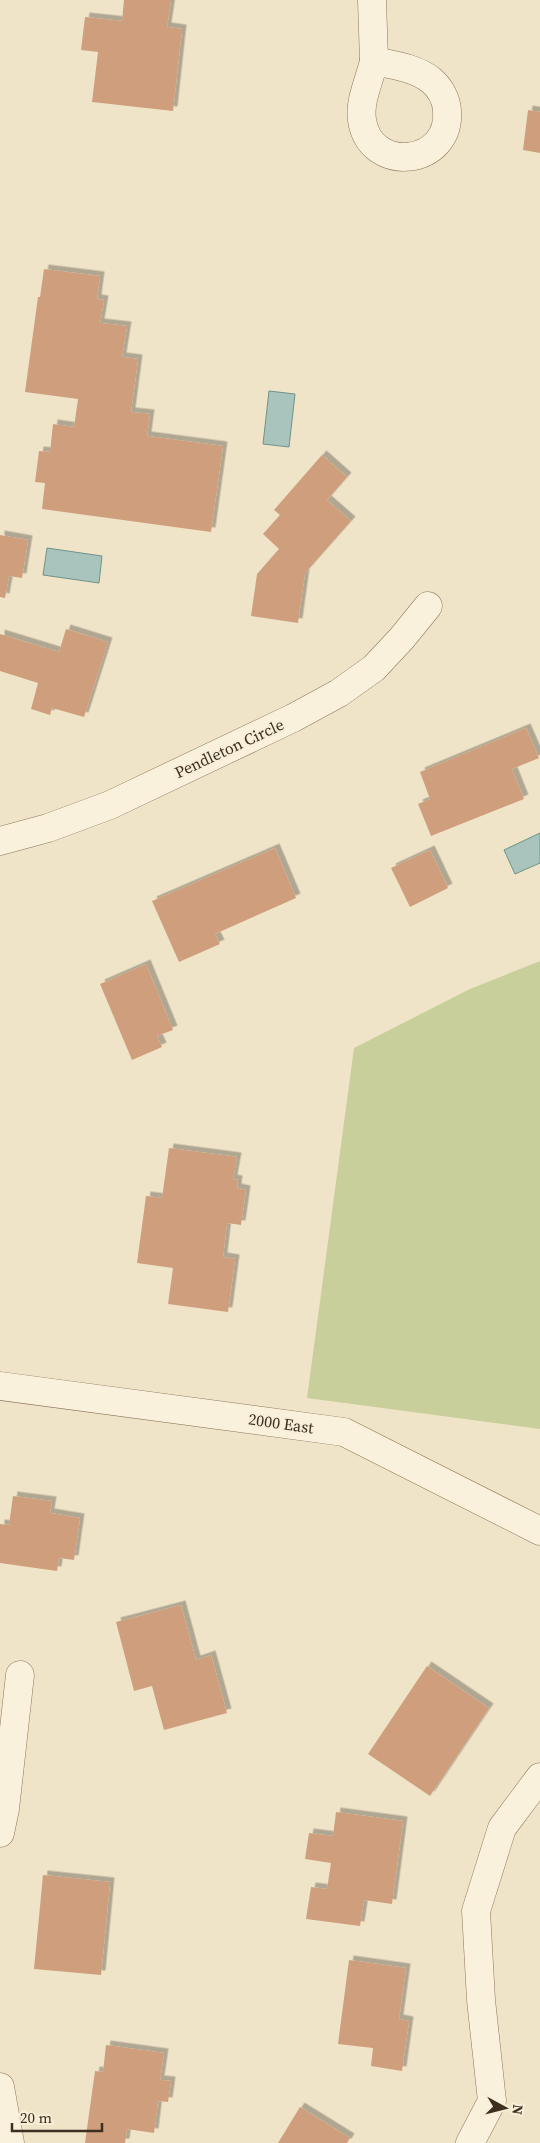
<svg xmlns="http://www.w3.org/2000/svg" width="540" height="2143" font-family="'Source Serif 4',serif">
	<defs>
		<filter id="shadow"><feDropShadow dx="4.5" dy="-4.5" stdDeviation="0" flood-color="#0004"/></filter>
	</defs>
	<rect width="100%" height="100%" fill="#f0e4c8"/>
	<polygon fill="#c9cf9b" points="540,961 540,1429 307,1398 354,1048 470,989"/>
	<g fill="#a9c4bc" stroke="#6f938a">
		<polygon points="269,391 295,394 289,447 263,444"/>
		<polygon points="47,548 102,556 99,583 43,575"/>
		<polygon points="540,833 540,863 515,874 504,850"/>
	</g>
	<g fill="#cf9f7d" filter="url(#shadow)">
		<polygon points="124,0 171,0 167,27 182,29 173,111 92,102 98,52 81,50 85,17 122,21"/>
		<polygon points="528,110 540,112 540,153 523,150"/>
		<polygon points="44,269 100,276 97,299 104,300 100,323 127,326 122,357 138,359 131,412 150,414 147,436 223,446 211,532 42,509 45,483 35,482 39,451 50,452 53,424 74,427 78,399 25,392 38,297 40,297"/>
		<polygon points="322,455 347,477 327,500 351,521 305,573 298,623 251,616 257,574 279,549 263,534 280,515 274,510"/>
		<polygon points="0,535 28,540 22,578 9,576 5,598 0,597"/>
		<polygon points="66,629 108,642 84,717 52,708 50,715 31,709 38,683 0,671 0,634 59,652"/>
		<polygon points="526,728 539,758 512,769 524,799 431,836 418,804 430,799 420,772"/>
		<polygon points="275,848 296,898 215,934 220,944 179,962 152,901"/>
		<polygon points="430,850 448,888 410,907 391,868"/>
		<polygon points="146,964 173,1030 157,1036 162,1047 132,1060 100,984"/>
		<polygon points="169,1148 237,1157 233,1179 238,1180 237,1188 246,1190 241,1225 227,1223 223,1257 235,1259 228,1312 168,1304 173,1268 137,1263 146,1196 162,1198"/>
		<polygon points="13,1496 52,1501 50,1513 80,1518 74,1560 59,1558 57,1571 0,1563 0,1524 9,1525"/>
		<polygon points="181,1605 196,1660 211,1655 227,1713 164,1730 152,1686 134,1691 116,1622"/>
		<polygon points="427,1666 489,1708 430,1796 368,1754"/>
		<polygon points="336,1812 403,1821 392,1904 364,1900 360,1926 306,1919 311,1887 327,1889 331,1863 305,1859 309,1833 333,1836"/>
		<polygon points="43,1875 110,1882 101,1975 34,1969"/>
		<polygon points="349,1960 406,1968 399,2019 409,2021 402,2071 371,2066 373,2048 338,2044"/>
		<polygon points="106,2045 164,2053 160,2080 171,2081 168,2102 158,2101 154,2133 127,2129 125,2143 85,2143 95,2071 103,2072"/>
		<polygon points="300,2107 350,2138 347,2143 278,2143"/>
	</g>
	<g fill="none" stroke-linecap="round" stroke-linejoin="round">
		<defs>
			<g id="minor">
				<polyline points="372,0 374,61"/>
				<path d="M374 61C393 65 417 68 432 81 440 88 446 99 447 110 452 166 370 175 362 120 359 101 370 79 374 61Z"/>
				<polyline points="0,841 48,828 110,805 293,718 339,693 374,668 402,638 428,606"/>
				<polyline points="0,1386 344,1432 540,1531"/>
				<polyline points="0,1833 5,1809 20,1675"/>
				<polyline points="0,2087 10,2143"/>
				<polyline points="470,2143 492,2101 481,2000 476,1911 502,1828 540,1777"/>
			</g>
		</defs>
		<use href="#minor" stroke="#8d765c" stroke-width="29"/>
		<use href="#minor" stroke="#faf1dc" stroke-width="28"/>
	</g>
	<g text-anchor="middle" stroke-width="4" stroke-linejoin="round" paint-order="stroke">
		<g font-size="16" fill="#3d2e20" stroke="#f7eed8">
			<text transform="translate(229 748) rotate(-25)" y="6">Pendleton Circle</text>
			<text transform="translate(281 1423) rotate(8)" y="6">2000 East</text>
		</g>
	</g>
	<g transform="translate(505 2108) rotate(97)" stroke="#f7eed8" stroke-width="4" paint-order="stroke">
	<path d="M0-4L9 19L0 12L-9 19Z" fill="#3d2e20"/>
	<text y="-8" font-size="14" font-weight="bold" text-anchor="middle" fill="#3d2e20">N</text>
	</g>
	<path d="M12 2123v8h90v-8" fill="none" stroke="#3d2e20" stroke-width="2.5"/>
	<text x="20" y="2123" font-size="15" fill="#3d2e20" stroke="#f7eed8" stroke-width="4" paint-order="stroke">20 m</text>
</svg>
